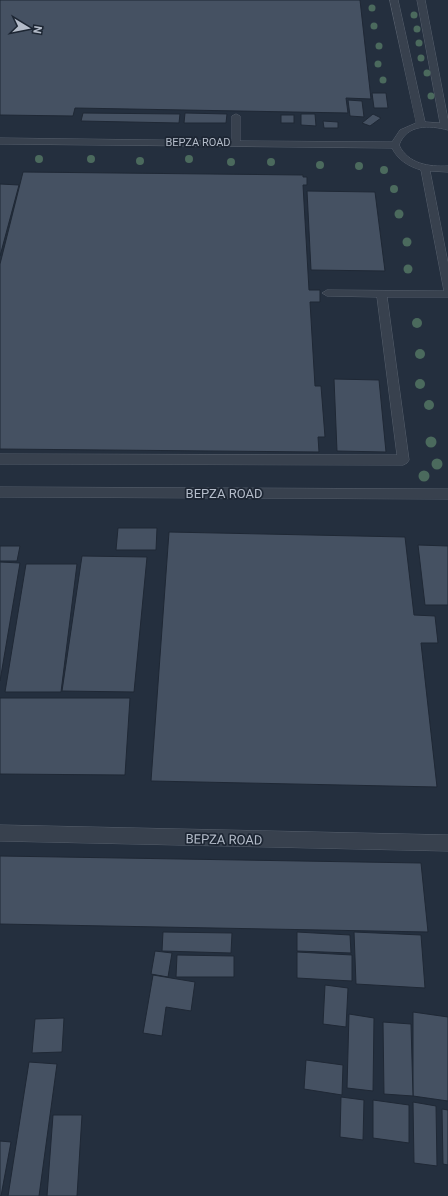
<svg xmlns="http://www.w3.org/2000/svg" width="448" height="1196" font-family="Roboto,sans-serif">
	<rect width="100%" height="100%" fill="#242f3e"/>
	<g fill="#455162" stroke="#1f2835">
		<polygon points="0,0 360,0 371,99 346,98 348,113 75,108 73,116 0,115"/>
		<polygon points="372,93 386,93 388,108 374,108"/>
		<polygon points="348,100 362,101 364,117 350,116"/>
		<polygon points="83,113 180,114 179,123 81,121"/>
		<polygon points="185,113 227,114 226,123 184,123"/>
		<polygon points="301,114 315,114 316,126 301,125"/>
		<polygon points="373,114 381,118 370,126 362,123"/>
		<rect x="281" y="115" width="13" height="8"/>
		<polygon points="323,121 338,122 338,128 324,128"/>
		<polygon points="23,172 303,175 303,177 307,177 307,185 303,185 309,290 320,290 320,302 310,302 315,386 321,386 325,437 318,437 319,452 0,449 0,264"/>
		<polygon points="0,184 19,185 0,256"/>
		<polygon points="307,191 375,192 385,271 311,270"/>
		<polygon points="334,379 379,380 386,452 337,451"/>
		<polygon points="118,528 157,528 156,550 116,550"/>
		<polygon points="169,532 405,537 414,615 435,616 438,643 421,643 437,787 151,781"/>
		<polygon points="418,545 448,546 448,605 425,605"/>
		<polygon points="0,546 20,546 17,561 0,561"/>
		<polygon points="82,556 147,557 134,692 62,691"/>
		<polygon points="0,562 20,563 0,681"/>
		<polygon points="26,564 77,564 61,692 5,692"/>
		<polygon points="0,698 130,698 125,775 0,774"/>
		<polygon points="0,856 421,863 428,932 0,924"/>
		<polygon points="163,932 232,933 231,953 162,951"/>
		<polygon points="297,932 350,935 351,953 297,951"/>
		<polygon points="354,932 421,935 425,988 356,984"/>
		<polygon points="155,951 172,953 168,977 151,974"/>
		<polygon points="297,952 352,955 352,981 297,978"/>
		<polygon points="177,955 234,956 234,977 176,977"/>
		<polygon points="153,975 195,982 191,1011 166,1007 162,1036 143,1033"/>
		<polygon points="325,985 348,988 346,1027 323,1024"/>
		<polygon points="413,1012 448,1017 448,1101 413,1096"/>
		<polygon points="349,1014 374,1018 373,1091 347,1088"/>
		<polygon points="64,1018 62,1052 32,1053 35,1019"/>
		<polygon points="383,1022 411,1024 413,1096 384,1094"/>
		<polygon points="306,1060 343,1065 342,1095 304,1089"/>
		<polygon points="29,1062 57,1064 39,1196 8,1196"/>
		<polygon points="341,1097 364,1100 363,1140 340,1137"/>
		<polygon points="373,1100 409,1105 409,1143 373,1138"/>
		<polygon points="413,1102 436,1106 437,1166 414,1163"/>
		<polygon points="442,1109 448,1110 448,1165 443,1164"/>
		<polygon points="53,1115 82,1115 77,1196 47,1196"/>
		<polygon points="0,1141 11,1142 1,1196 0,1196"/>
	</g>
	<g fill="none" stroke-linecap="round" stroke-linejoin="round">
		<defs>
			<g id="lane">
				<path d="M390 0H398L425 122 440 123 417 0H425L448 120V130C429 125 407 124 399 145 408 164 429 167 448 166V172L430 171 448 263V297H387L409 460 407 463 403 465 0 464V454L397 455 377 297 327 296 322 293 327 290 444 291 421 170C408 166 398 160 392 148L0 144V138L232 141V116L236 114 240 116V141L392 142 400 130 416 123Z"/>
				<polygon points="0,487 448,489 448,499 0,497"/>
				<polygon points="0,825 448,835 448,851 0,841"/>
			</g>
		</defs>
		<use href="#lane" stroke="#565f6c" stroke-width="1"/>
		<use href="#lane" fill="#38414e" fill-rule="evenodd"/>
	</g>
	<g fill="#4b6a5d">
		<circle cx="372" cy="8" r="3.5"/>
		<circle cx="414" cy="15" r="3.5"/>
		<circle cx="374" cy="26" r="3.5"/>
		<circle cx="417" cy="29" r="3.5"/>
		<circle cx="419" cy="43" r="3.5"/>
		<circle cx="379" cy="46" r="3.5"/>
		<circle cx="421" cy="58" r="3.5"/>
		<circle cx="378" cy="64" r="3.5"/>
		<circle cx="427" cy="73" r="3.5"/>
		<circle cx="383" cy="80" r="3.5"/>
		<circle cx="431" cy="96" r="3.5"/>
		<circle cx="39" cy="159" r="4"/>
		<circle cx="91" cy="159" r="4"/>
		<circle cx="189" cy="159" r="4"/>
		<circle cx="140" cy="161" r="4"/>
		<circle cx="231" cy="162" r="4"/>
		<circle cx="271" cy="162" r="4"/>
		<circle cx="320" cy="165" r="4"/>
		<circle cx="359" cy="166" r="4"/>
		<circle cx="384" cy="170" r="4"/>
		<circle cx="394" cy="189" r="4"/>
		<circle cx="399" cy="214" r="4.5"/>
		<circle cx="407" cy="242" r="4.5"/>
		<circle cx="408" cy="269" r="4.5"/>
		<circle cx="417" cy="323" r="5"/>
		<circle cx="420" cy="354" r="5"/>
		<circle cx="420" cy="384" r="5"/>
		<circle cx="429" cy="405" r="5"/>
		<circle cx="431" cy="442" r="5.5"/>
		<circle cx="437" cy="464" r="5.5"/>
		<circle cx="424" cy="476" r="5.5"/>
	</g>
	<g text-anchor="middle" stroke-width="3.5" stroke-linejoin="round" paint-order="stroke">
		<g font-size="11" fill="#b4bcc9" stroke="#1d2633">
			<text x="198" y="146">BEPZA ROAD</text>
		</g>
		<g font-size="13" fill="#b4bcc9" stroke="#1d2633">
			<text x="224" y="498">BEPZA ROAD</text>
			<text transform="translate(224 839) rotate(1)" y="5">BEPZA ROAD</text>
		</g>
	</g>
	<g transform="translate(28 28) rotate(100)" stroke="#1d2633" stroke-width="3" paint-order="stroke">
	<path d="M0-3L7 15L0 10L-7 15Z" fill="#b4bcc9"/>
	<text y="-6" font-size="11" font-weight="bold" text-anchor="middle" fill="#b4bcc9">N</text>
	</g>
</svg>
